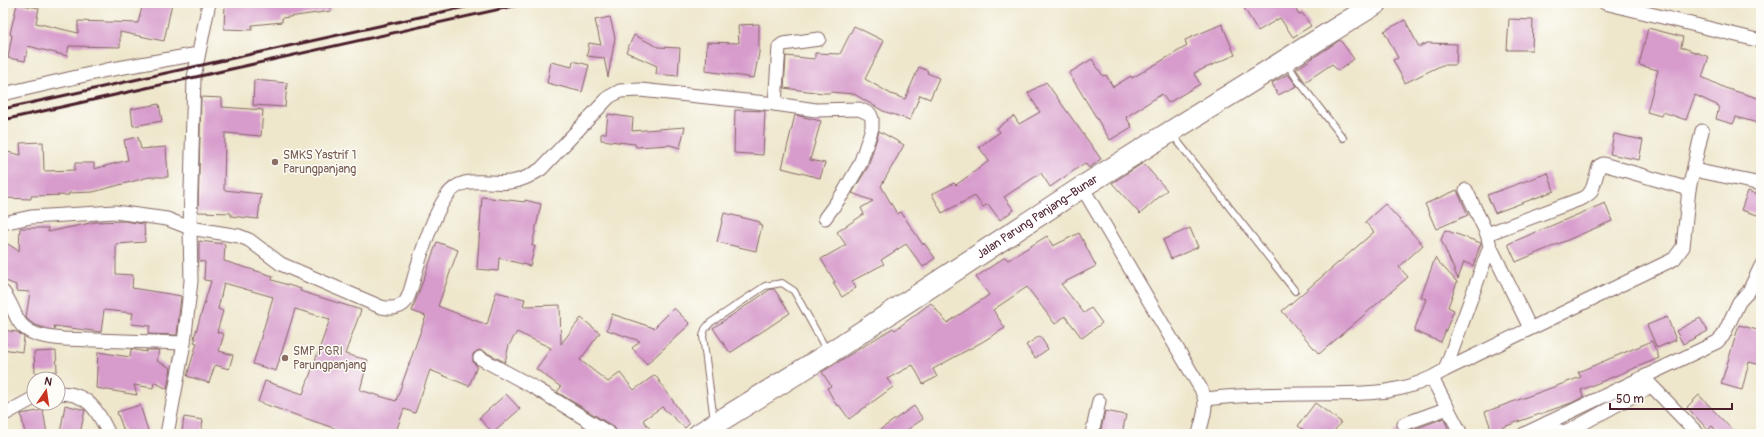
<svg xmlns="http://www.w3.org/2000/svg" width="1764" height="437" font-family="Pangolin,sans-serif">
	<rect width="100%" height="100%" fill="#fdfcf7"/>
	<filter id="ink" filterUnits="userSpaceOnUse"><feTurbulence type="fractalNoise" baseFrequency=".025" numOctaves="2"/><feDisplacementMap in="SourceGraphic" scale="8" xChannelSelector="R" yChannelSelector="G"/><feConvolveMatrix kernelMatrix="1 2 1 2 8 2 1 2 1" color-interpolation-filters="sRGB"/></filter>
	<filter id="wash" filterUnits="userSpaceOnUse"><feTurbulence type="fractalNoise" baseFrequency=".012" numOctaves="4" result="noise"/><feDisplacementMap in="SourceGraphic" scale="16" xChannelSelector="R" yChannelSelector="G"/><feGaussianBlur stdDeviation="0.9" result="paint"/><feColorMatrix in="noise" values="0 0 0 0 0 0 0 0 0 0 0 0 0 0 0 0 0 1.4 0 .05"/><feComposite in="paint" operator="in"/></filter>
	<g filter="url(#wash)">
		<rect width="100%" height="100%" fill="#eee7cc"/>
		<g id="blocks">
			<g fill="#d79bcc">
				<polygon points="143,3 172,3 164,41 120,32 120,47 69,46 67,56 28,46 25,61 8,58 12,35 10,34 17,4 39,8 36,23 78,33 78,21 138,23"/>
				<polygon points="276,3 330,3 331,11 282,18 282,22 252,25 252,30 224,29 225,4 253,5"/>
				<polygon points="1241,3 1292,3 1299,15 1302,13 1311,26 1293,37 1280,18 1258,31"/>
				<polygon points="610,17 615,38 608,77 604,58 587,56 589,43 601,45 595,20"/>
				<polygon points="1509,19 1533,20 1532,50 1507,50"/>
				<polygon points="1405,20 1419,47 1427,43 1457,44 1456,65 1442,65 1405,83 1393,60 1398,58 1384,31"/>
				<polygon points="759,24 759,53 754,78 706,71 707,42 739,43 738,25"/>
				<polygon points="1222,24 1235,55 1194,73 1200,84 1168,103 1162,94 1126,117 1132,127 1110,140 1069,73 1092,59 1103,76 1106,75 1113,87 1131,76 1132,78 1187,46 1185,40"/>
				<polygon points="854,26 884,41 865,79 891,94 905,99 919,67 928,71 927,73 939,78 930,99 920,95 910,120 883,111 854,94 830,92 829,93 823,93 784,88 786,56 815,59 815,53 840,54"/>
				<polygon points="1648,28 1683,37 1681,47 1709,57 1702,77 1725,88 1761,99 1761,124 1736,117 1733,124 1716,119 1719,106 1695,95 1686,120 1663,112 1661,116 1647,112 1658,70 1639,65"/>
				<polygon points="634,35 658,47 680,48 678,76 656,74 657,66 626,52"/>
				<polygon points="1340,40 1354,59 1338,71 1332,64 1305,82 1296,69"/>
				<polygon points="573,61 589,65 582,92 547,83 551,62 572,67"/>
				<polygon points="1288,74 1297,86 1278,95 1272,83"/>
				<polygon points="254,80 287,83 285,107 253,105"/>
				<polygon points="1046,82 1101,159 1089,168 1085,163 1050,187 1041,173 1004,197 1014,210 1000,220 988,204 983,207 975,196 942,213 932,194 954,183 956,185 989,161 979,147 1000,132 997,128 1014,116 1019,124 1040,112 1028,93"/>
				<polygon points="201,97 222,98 222,107 263,110 261,136 225,133 224,190 261,194 258,219 231,216 231,213 198,212"/>
				<polygon points="159,104 162,121 133,126 131,109"/>
				<polygon points="735,110 765,111 763,155 734,153"/>
				<polygon points="608,114 633,118 632,131 685,127 680,148 670,145 636,147 635,144 601,140 601,134 606,133"/>
				<polygon points="795,115 821,121 810,160 825,163 820,178 782,168"/>
				<polygon points="879,131 904,145 881,186 897,214 901,212 923,245 924,243 935,258 923,267 906,244 881,260 884,264 852,281 856,288 842,297 833,283 835,282 821,259 846,245 837,232 864,214 861,208 873,201 852,193 868,167"/>
				<polygon points="1614,134 1643,140 1639,160 1610,154"/>
				<polygon points="138,137 141,149 166,147 168,177 149,177 93,192 69,193 69,195 31,196 31,199 3,198 3,151 21,155 20,143 43,142 44,171 75,170 75,163 94,163 94,169 128,160 124,140"/>
				<polygon points="1143,163 1167,190 1140,214 1112,183"/>
				<polygon points="1548,173 1554,191 1495,213 1487,195"/>
				<polygon points="1457,190 1468,215 1436,229 1425,204"/>
				<polygon points="1748,191 1761,196 1761,216 1741,210"/>
				<polygon points="482,197 525,202 525,200 541,204 532,246 535,246 530,266 499,258 498,271 477,269"/>
				<polygon points="1605,203 1612,221 1516,262 1508,244"/>
				<polygon points="1385,204 1423,245 1399,267 1408,277 1319,354 1282,311 1374,232 1365,222"/>
				<polygon points="724,213 760,222 760,225 762,225 756,251 717,242"/>
				<polygon points="125,221 144,224 145,242 116,244 116,274 133,275 132,288 181,296 177,335 148,334 150,326 131,324 133,313 104,310 101,332 54,326 55,330 52,330 35,325 28,320 26,317 30,292 16,291 16,285 3,280 3,241 19,251 20,228 48,228 48,232 95,222"/>
				<polygon points="1190,228 1198,247 1171,259 1163,240"/>
				<polygon points="1445,230 1481,243 1473,266 1464,262 1458,279 1441,240"/>
				<polygon points="1079,233 1096,266 1061,284 1084,313 1091,308 1102,323 1082,338 1065,316 1055,324 1027,287 993,310 1005,328 982,342 933,369 937,377 923,384 913,365 887,379 893,387 849,419 839,405 837,406 827,388 831,386 822,372 893,328 895,330 931,303 947,323 989,295 976,277 1005,257 1008,260 1047,236 1053,246"/>
				<polygon points="199,241 225,244 224,261 273,276 272,280 301,289 300,291 361,310 345,354 368,360 360,390 396,401 426,316 412,311 437,242 458,250 438,306 487,325 496,292 525,299 523,306 560,305 561,344 581,318 600,333 580,360 608,382 620,373 634,390 655,375 689,424 685,428 662,407 643,420 654,434 618,434 614,427 557,392 561,387 536,369 551,348 517,332 509,345 505,362 483,351 479,350 473,354 473,362 477,366 469,386 430,370 415,413 404,409 395,434 351,434 258,402 265,381 303,394 330,319 295,309 276,371 253,364 273,297 224,283 218,309 223,311 217,332 224,334 219,351 233,355 229,369 215,365 209,383 187,376 197,343 194,342 196,338 194,338 211,281 204,280 205,262 199,261"/>
				<polygon points="1435,258 1457,282 1448,307 1454,310 1441,342 1414,331 1426,299 1421,297"/>
				<polygon points="771,289 774,289 790,313 730,353 713,328"/>
				<polygon points="674,308 690,324 647,364 632,348 640,341 607,330 612,314 654,328"/>
				<polygon points="1667,317 1676,340 1657,348 1647,325"/>
				<polygon points="1700,318 1708,331 1683,344 1676,331"/>
				<polygon points="1739,325 1761,331 1761,365 1749,362 1742,390 1721,384"/>
				<polygon points="3,330 17,332 24,337 22,352 3,349"/>
				<polygon points="1040,336 1048,349 1035,358 1026,345"/>
				<polygon points="1652,341 1659,358 1581,390 1583,397 1571,403 1492,431 1485,412 1581,377 1578,372"/>
				<polygon points="131,349 146,352 146,350 159,350 157,361 171,368 167,389 154,382 153,388 134,385 137,395 96,388 98,352 130,357"/>
				<polygon points="56,351 57,371 35,373 34,352"/>
				<polygon points="506,394 520,409 493,433 479,418"/>
				<polygon points="1699,395 1736,434 1720,434 1712,426 1708,430 1687,407"/>
				<polygon points="1315,403 1341,422 1332,434 1310,434 1298,426"/>
				<polygon points="65,405 85,410 80,434 60,434"/>
				<polygon points="140,405 149,434 125,434 117,412"/>
				<polygon points="914,406 923,419 901,434 874,434"/>
				<polygon points="43,410 47,434 25,434 21,414"/>
				<polygon points="1105,411 1126,415 1122,434 1100,434"/>
				<polygon points="184,417 203,420 201,434 182,432"/>
				<polygon points="1444,418 1450,434 1393,434 1393,432 1399,430 1407,432"/>
				<polygon points="586,429 595,434 580,434"/>
			</g>
		</g>
	</g>
	<g filter="url(#ink)">
		<use href="#blocks" fill-opacity="0" stroke="#836563" stroke-width="1"/>
		<g fill="none" stroke-linecap="round" stroke-linejoin="round">
			<defs>
				<g id="lane">
					<polyline points="1286,62 1297,79 1343,138"/>
					<polyline points="1172,134 1295,291"/>
					<polyline points="714,421 703,336 705,329 710,323 765,286 782,283 794,291 827,351"/>
				</g>
				<g id="street">
					<polyline points="1605,3 1761,41"/>
					<polyline points="819,39 783,44 779,47 775,104 816,110 859,109 870,114 872,119 872,128 860,164 844,192 825,218"/>
					<polyline points="3,94 107,70 198,54"/>
					<polyline points="1694,170 1761,184"/>
					<path d="M1082 187 1201 389C1209 405 1203 417 1199 434"/>
					<polyline points="1466,190 1487,234 1490,246 1530,328"/>
					<path d="M3 223 31 217 115 212 167 219 190 228 239 236 249 240 281 264 381 307C390 309 400 309 406 301 411 293 413 280 416 271 422 251 434 214 446 197 462 173 485 185 510 182 522 181 531 175 541 169L609 97 620 91 640 90 775 104"/>
					<polyline points="1487,234 1583,198 1590,193 1593,187 1599,166 1603,164 1689,189"/>
					<path d="M3 292C10 300 13 311 18 320 27 336 47 337 63 339L184 343"/>
					<polyline points="480,358 537,389 610,434"/>
					<polyline points="1445,370 1490,246"/>
					<polyline points="1432,378 1461,434"/>
					<polyline points="1646,380 1698,434"/>
					<path d="M58 393C89 393 97 410 109 434"/>
					<path d="M1206 399C1239 395 1272 394 1306 394 1356 393 1401 398 1445 370L1674 259 1683 247 1689 189 1702 131"/>
					<polyline points="3,415 34,398"/>
					<polyline points="1547,423 1554,430 1567,432 1651,386"/>
					<polyline points="1404,424 1448,408"/>
					<polyline points="167,434 184,343 191,281 190,228 194,77 209,3"/>
					<polyline points="1092,434 1099,401"/>
					<polyline points="1524,434 1717,342 1723,336 1739,302 1749,291 1761,266"/>
				</g>
				<g id="primary">
					<path id="s1" d="M699 434 828 354 1082 187 1377 3"/>
				</g>
			</defs>
			<use href="#lane" stroke="#836563" stroke-width="8"/>
			<use href="#street" stroke="#836563" stroke-width="15"/>
			<use href="#primary" stroke="#836563" stroke-width="23"/>
			<use href="#lane" stroke="#fff" stroke-width="6"/>
			<use href="#street" stroke="#fff" stroke-width="13"/>
			<use href="#primary" stroke="#fff" stroke-width="21"/>
			<g stroke="#4a1f2b" stroke-width="3">
				<polyline points="3,109 483,3"/>
				<polyline points="3,120 527,3"/>
			</g>
		</g>
	</g>
	<g fill="#8d6e63" stroke="#fdfcf7" stroke-width="1.5">
		<circle cx="275" cy="162" r="4"/>
		<circle cx="285" cy="358" r="4"/>
	</g>
	<g text-anchor="middle" stroke-width="3" stroke-linejoin="round" paint-order="stroke">
		<g font-size="12" fill="#785e54" stroke="#fdfcf7" text-anchor="start">
			<text x="283" y="159">SMKS Yastrif 1<tspan x="283" dy="14">Parungpanjang</tspan></text>
			<text x="293" y="355">SMP PGRI<tspan x="293" dy="14">Parungpanjang</tspan></text>
		</g>
		<g font-size="12" fill="#4a1f2b" stroke="#fdfcf7">
			<text dy="4" stroke="none"><textPath href="#s1" startOffset="402">Jalan Parung Panjang–Bunar</textPath></text>
		</g>
	</g>
	<rect width="1764" height="437" fill="none" stroke="#fdfcf7" stroke-width="16"/>
	<g transform="translate(46 391) rotate(13)"><circle r="19" fill="#fdfcf7" stroke="#b5a4a5"/>
	<path d="M0-3L7 15L0 10L-7 15Z" fill="#c8321e"/>
	<text y="-6" font-size="11" font-weight="bold" text-anchor="middle" fill="#4a1f2b">N</text>
	</g>
	<path d="M1610 403v6h122v-6" fill="none" stroke="#4a1f2b" stroke-width="2"/>
	<text x="1616" y="403" font-size="12" fill="#4a1f2b" stroke="#fdfcf7" stroke-width="3" paint-order="stroke">50 m</text>
</svg>
